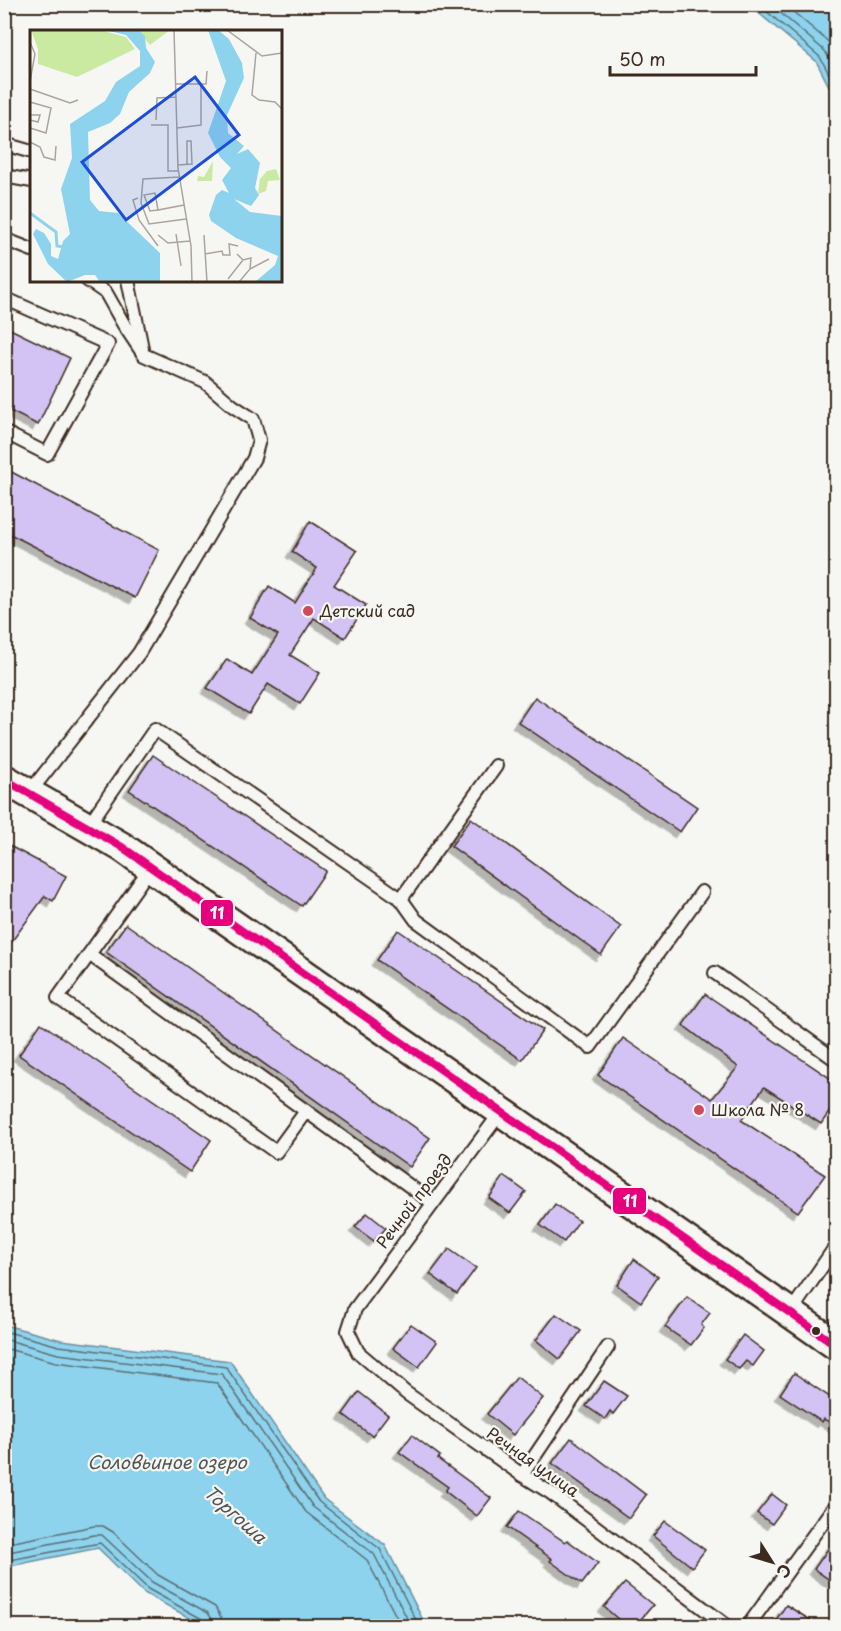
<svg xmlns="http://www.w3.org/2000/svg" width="841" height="1631" font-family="'Playpen Sans',sans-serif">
	<defs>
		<filter id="shadow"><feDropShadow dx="-5.5" dy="5.5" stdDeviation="0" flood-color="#0004"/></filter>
	</defs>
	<rect width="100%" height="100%" fill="#f6f6f2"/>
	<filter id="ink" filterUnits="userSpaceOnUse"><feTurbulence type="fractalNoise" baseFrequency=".0167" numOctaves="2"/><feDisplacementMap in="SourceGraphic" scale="12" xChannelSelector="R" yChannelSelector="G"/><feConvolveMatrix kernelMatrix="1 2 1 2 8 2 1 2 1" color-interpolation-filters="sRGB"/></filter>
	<g filter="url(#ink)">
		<g fill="#8dd3ee" stroke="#6c8f9b" stroke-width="1.5">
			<polygon points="749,5 836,5 836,100 816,61"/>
			<polygon points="5,1325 61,1340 230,1361 324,1499 385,1545 426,1626 204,1626 144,1593 98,1548 5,1567"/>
		</g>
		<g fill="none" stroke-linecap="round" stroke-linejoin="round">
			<g stroke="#5c6e71" stroke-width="1.5">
				<polyline points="758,4 820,57 836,87"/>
				<polyline points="770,4 825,51 836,71"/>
				<polyline points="784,4 831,44 836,52"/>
				<polyline points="4,1331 59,1346 226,1367 319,1502 380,1549 419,1626"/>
				<polyline points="4,1339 58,1354 222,1374 313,1507 374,1554 411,1626"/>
				<polyline points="4,1348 56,1362 217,1383 306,1512 367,1560 401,1626"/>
				<polyline points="4,1544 94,1526 103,1526 113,1532 158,1575 215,1607 221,1617 223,1626"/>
				<polyline points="4,1553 94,1535 102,1535 152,1582 208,1613 212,1619 213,1626"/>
				<polyline points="4,1561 100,1543 148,1589 202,1619 206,1626"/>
			</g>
		</g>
		<g fill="#d2c3f4" stroke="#3b2a1e" stroke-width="1.5" filter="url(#shadow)">
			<polygon points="4,326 70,358 38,425 4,408"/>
			<polygon points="4,468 159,550 135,598 4,531"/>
			<polygon points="310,521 357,551 334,585 366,605 345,638 314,618 290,655 320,673 300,704 268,684 249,714 207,688 227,659 252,675 278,635 250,618 269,586 295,603 317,568 292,552"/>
			<polygon points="535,697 697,807 680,832 518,722"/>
			<polygon points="153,755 326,871 302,906 129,790"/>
			<polygon points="471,818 621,927 601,955 451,846"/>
			<polygon points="4,843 66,876 53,901 45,896 4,952"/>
			<polygon points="126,924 430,1138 410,1167 106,952"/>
			<polygon points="398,930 543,1030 522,1060 377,960"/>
			<polygon points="705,994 837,1083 837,1101 821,1124 764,1087 741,1120 825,1175 798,1212 598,1075 623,1038 712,1099 738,1067 683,1025"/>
			<polygon points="41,1023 211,1140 190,1172 19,1055"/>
			<polygon points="504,1176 526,1192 510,1213 489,1198"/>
			<polygon points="555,1204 579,1221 564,1242 540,1225"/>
			<polygon points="367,1213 386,1228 374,1241 355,1227"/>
			<polygon points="449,1249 476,1268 457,1294 430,1274"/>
			<polygon points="634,1259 658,1277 641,1302 617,1285"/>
			<polygon points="687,1297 710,1313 701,1325 704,1328 691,1345 665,1327"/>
			<polygon points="556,1314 581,1331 560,1359 536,1340"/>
			<polygon points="411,1324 437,1342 419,1367 393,1348"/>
			<polygon points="743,1335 764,1351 753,1366 746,1361 739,1369 725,1359"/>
			<polygon points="794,1373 837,1402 837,1427 824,1419 822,1422 780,1394"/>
			<polygon points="517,1377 543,1398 513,1435 487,1414"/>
			<polygon points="604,1381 627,1396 613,1414 610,1411 605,1419 586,1406"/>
			<polygon points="359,1392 388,1415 372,1436 343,1414"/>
			<polygon points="412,1435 440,1456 438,1459 491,1498 477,1516 445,1491 448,1487 399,1452"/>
			<polygon points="571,1438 646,1495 629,1518 552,1463"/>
			<polygon points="772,1494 786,1505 772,1524 757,1513"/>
			<polygon points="519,1511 565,1542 567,1540 598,1563 582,1584 550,1561 552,1559 507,1527"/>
			<polygon points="665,1521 705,1550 692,1567 653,1536"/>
			<polygon points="837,1536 837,1585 814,1569"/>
			<polygon points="625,1583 653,1605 635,1626 626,1626 604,1607"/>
			<polygon points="786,1605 820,1626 772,1626"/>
		</g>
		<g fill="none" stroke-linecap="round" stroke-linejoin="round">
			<defs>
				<g id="service">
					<polyline points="4,144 32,152"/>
					<polyline points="4,176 32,181"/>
					<polyline points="4,239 32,250"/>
					<polyline points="128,280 142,348"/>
					<polyline points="4,298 108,344 47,454 4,432"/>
					<polyline points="29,793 139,653 254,458 259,440 253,419 233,406 205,382 144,355 124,325 106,293 87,280"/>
					<polyline points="87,827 155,729 401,899 416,920 590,1047 702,892"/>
					<polyline points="401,899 496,766"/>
					<polyline points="89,954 306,1111 276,1152 58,998 151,867"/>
					<polyline points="715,973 836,1060"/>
					<polyline points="306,1111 433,1203"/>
					<polyline points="501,1112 355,1309 348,1331 358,1352 406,1393 522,1475 551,1493 727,1626"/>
					<polyline points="790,1313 836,1246"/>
					<polyline points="522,1475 608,1347"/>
					<polyline points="748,1626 836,1504"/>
				</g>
				<polyline id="tertiary" points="4,779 122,847 836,1345"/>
			</defs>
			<use href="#service" stroke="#3b2a1e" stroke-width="16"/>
			<use href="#tertiary" stroke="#3b2a1e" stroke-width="33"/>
			<use href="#service" stroke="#f6f6f2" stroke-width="12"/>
			<use href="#tertiary" stroke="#f6f6f2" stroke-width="28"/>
			<defs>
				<polyline id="bus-1" points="4,779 122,847 836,1345"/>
			</defs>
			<use href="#bus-1" stroke="#f6f6f2" stroke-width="12"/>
			<use href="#bus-1" stroke="#e5007d" stroke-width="8"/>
		</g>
	</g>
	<g fill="#d1495b" stroke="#f6f6f2" stroke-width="2">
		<circle cx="308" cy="611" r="6"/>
		<circle cx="699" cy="1110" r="6"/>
	</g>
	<circle fill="#3b2a1e" stroke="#f6f6f2" stroke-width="2" cx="816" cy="1331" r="5"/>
	<g text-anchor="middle" stroke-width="4.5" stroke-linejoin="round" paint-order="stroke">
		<g font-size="16" fill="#3b2a1e" stroke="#f6f6f2" text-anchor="start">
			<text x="320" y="617">Детский сад</text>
			<text x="711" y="1116">Школа № 8</text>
		</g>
		<g font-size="16" fill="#3b2a1e" stroke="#f6f6f2">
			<text transform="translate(414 1201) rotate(-53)" y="6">Речной проезд</text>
			<text transform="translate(533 1462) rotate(35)" y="6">Речная улица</text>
		</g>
		<g font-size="18" font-style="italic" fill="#505452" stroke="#f6f6f2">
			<text x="167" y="1469">Соловьиное озеро</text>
			<text transform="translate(235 1515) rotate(42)" y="6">Торгоша</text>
		</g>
	</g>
	<g transform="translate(30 30)">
		<rect width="252" height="252" fill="#f6f6f2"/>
		<path d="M1 0H70L96 7 105 19 47 47 8 34V19ZM108 0H140L120 15ZM183 131 182 151H167L168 146 174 147ZM246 139 250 150 238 151 236 161 228 164 230 149 237 141Z" fill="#caeaa2"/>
		<path d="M75 0H108L115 6 116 18 125 32 120 43 99 62 90 84 80 93 58 102 60 170 69 181 88 183 130 223V252H70L65 245H55L37 252 18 234 3 204 6 199 14 203 21 214V226L28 229 33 211 40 204 31 159 42 128 40 94 75 71 86 52 110 36V21L96 5ZM178 0H188L199 9 212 33 214 48 197 85 198 103 214 116 207 124 218 119 230 133 225 158 229 165 221 176 204 169 220 182 252 186V252H225L245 235 248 226 206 208 181 191 179 185 186 165 192 160 199 163 192 150 201 138 190 127 178 103 196 51Z" fill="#8dd3ee"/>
		<path fill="none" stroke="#8dd3ee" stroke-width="3" d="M0 183 26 202 27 216 35 217"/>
		<path fill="none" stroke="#aba49d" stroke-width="1.5" d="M144 0 148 138 161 216 162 252M197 0 232 26 252 23M0 12 5 24 0 51M226 23 222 65 229 70 245 72 252 79M145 54H176L177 41M0 59 40 73 48 70M0 72 21 78 16 103 0 98M0 85H10L8 92 0 90M126 90 127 68 146 67M121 95H138V141H149M147 98 171 95V54M0 112 10 117 14 127 25 130 26 116M148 135 162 134 161 111H157V134M149 147 113 149 111 173 119 194 156 189M108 168 103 170 109 190 128 216M128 180 120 181 114 165 125 163 128 180 154 175M146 204 151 236M128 205 138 213 160 211M174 205 177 252M175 224 192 221 193 225H200L199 214 208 216M207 224 213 230 221 228 220 239 209 252M220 239 239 229M198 249 213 230"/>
		<path fill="#1d4ed8" fill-opacity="0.15" stroke="#1d4ed8" stroke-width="3" d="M165 47 209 105 96 190 52 132Z"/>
		<rect width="252" height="252" fill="none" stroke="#3b2a1e" stroke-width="3"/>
	</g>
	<g stroke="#f6f6f2" stroke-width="2">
		<rect x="200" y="899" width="34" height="28" rx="6" fill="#e5007d"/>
		<rect x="612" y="1187" width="35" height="28" rx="6" fill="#e5007d"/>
	</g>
	<g font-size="16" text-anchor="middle" font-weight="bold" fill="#fff">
		<text x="217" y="919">11</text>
		<text x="630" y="1207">11</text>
	</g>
	<rect width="841" height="1631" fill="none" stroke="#f6f6f2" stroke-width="24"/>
	<rect x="12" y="12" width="817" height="1607" fill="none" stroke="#3b2a1e" stroke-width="2" filter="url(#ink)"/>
	<g transform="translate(772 1562) rotate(127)" stroke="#f6f6f2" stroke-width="4.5" paint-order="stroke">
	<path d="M0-4.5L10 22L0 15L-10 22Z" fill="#3b2a1e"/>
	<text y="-9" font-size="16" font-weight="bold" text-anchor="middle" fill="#3b2a1e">С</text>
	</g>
	<path d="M610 66v9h146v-9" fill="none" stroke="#3b2a1e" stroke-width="3"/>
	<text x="619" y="66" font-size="18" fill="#3b2a1e" stroke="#f6f6f2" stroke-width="4.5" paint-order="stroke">50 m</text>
</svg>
